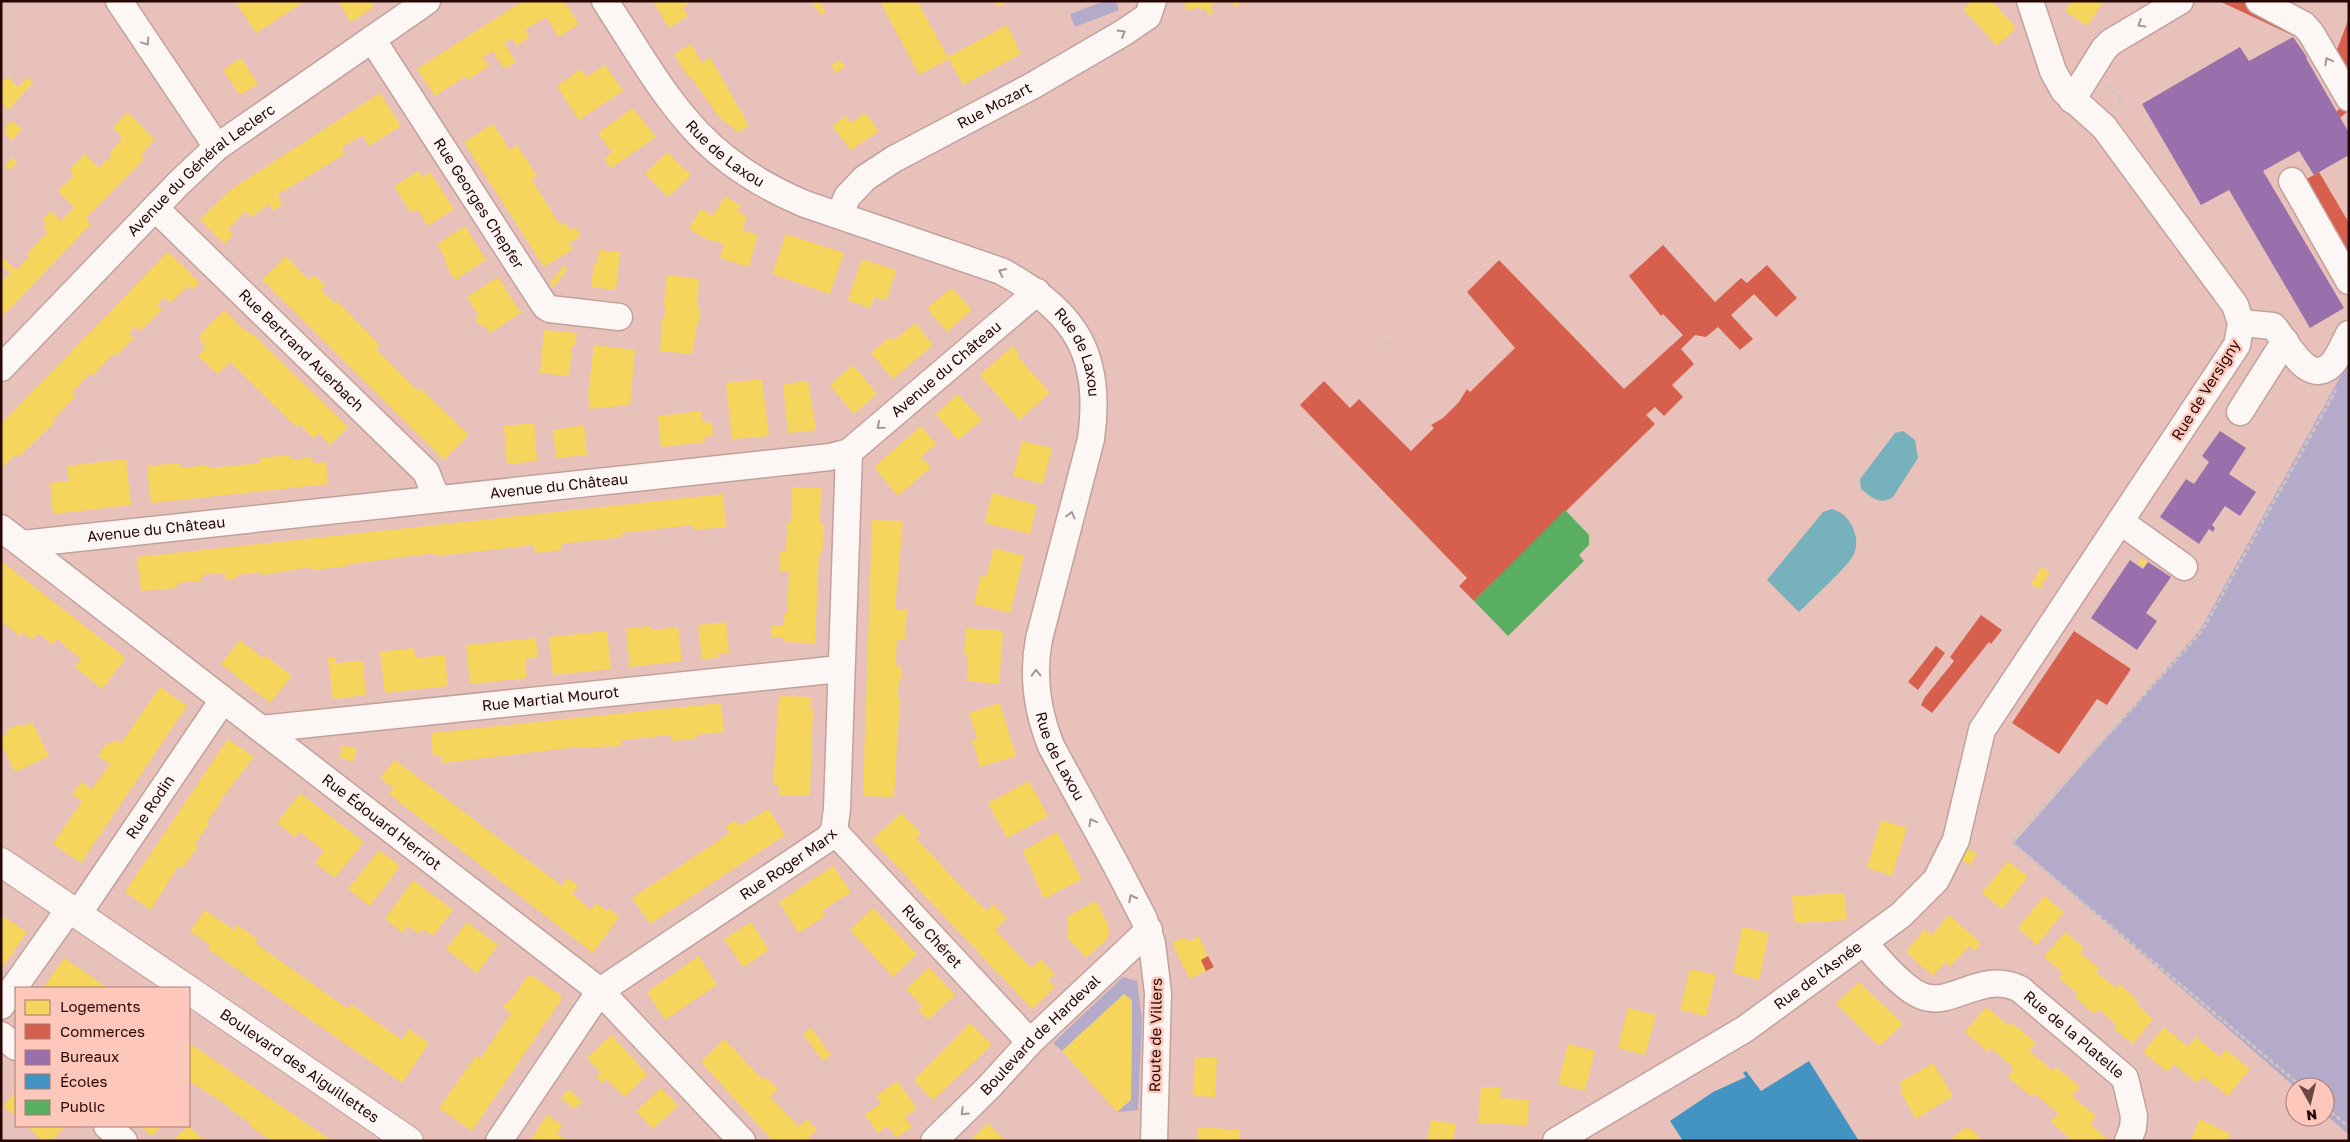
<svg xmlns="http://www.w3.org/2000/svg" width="2350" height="1142" font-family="'Golos Text',sans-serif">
	<rect width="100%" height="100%" fill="#e8c2ba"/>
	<g fill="#b3abc9">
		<polygon points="1104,1 1116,1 1119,10 1075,27 1070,14"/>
		<polygon points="2349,361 2349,1135 2325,1114 2325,1087 2295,1087 2014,843 2200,630"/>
		<polygon points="1123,977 1137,981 1142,1019 1138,1110 1117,1112 1131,1099 1132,1001 1124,994 1062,1051 1053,1043"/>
	</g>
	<g fill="#76b1bc">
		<path d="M1903 431 1915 440 1918 458 1893 497C1880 506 1871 497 1861 489L1860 479 1895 433Z"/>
		<path d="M1832 509C1841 511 1848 518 1852 526 1857 536 1858 546 1853 556 1847 567 1810 601 1799 612L1767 580 1823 512Z"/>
	</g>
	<g fill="#f6d55c">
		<polygon points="235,1 306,1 256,33"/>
		<polygon points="338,1 370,1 374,7 351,22"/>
		<polygon points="523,1 564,1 579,24 559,37 546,17 525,30 529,37 517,46 512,38 504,43 516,62 504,69 493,51 483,57 489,66 468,80 466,76 435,96 417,69"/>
		<polygon points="653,1 693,1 683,7 688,16 669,28"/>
		<polygon points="812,1 819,1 826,12 821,15"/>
		<polygon points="880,1 917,1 948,57 1007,25 1021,54 963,85 949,59 919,75"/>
		<polygon points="995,1 1009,1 998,7"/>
		<polygon points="1184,1 1219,1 1219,2 1211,4 1213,13 1208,15 1206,8 1201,10 1199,7 1187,11"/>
		<polygon points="1232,1 1238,1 1239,5 1234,7"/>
		<polygon points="1972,1 1992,1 2016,28 1997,46 1963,9"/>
		<polygon points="2072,1 2104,1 2087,26 2065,11"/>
		<polygon points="691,44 702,63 710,57 749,126 738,132 719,117 690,76 688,77 674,54"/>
		<polygon points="241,58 258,84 240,95 223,70"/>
		<polygon points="840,60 845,67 836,73 831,65"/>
		<polygon points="605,65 623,91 579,120 557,86 581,69 586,77"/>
		<polygon points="9,77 18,87 28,77 33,83 8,110 1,102 1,82"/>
		<polygon points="380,93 401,126 369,146 362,135 341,148 345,154 277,195 283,204 273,211 269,204 251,217 246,211 228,229 233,235 224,244 200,219 233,188"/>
		<polygon points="633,108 656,137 611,168 604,159 612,152 598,133"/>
		<polygon points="127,112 155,139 141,155 144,159 86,218 91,224 88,227 1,318 1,282 11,272 1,266 1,256 16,270 29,257 27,254 48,232 43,227 46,223 42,219 51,211 61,221 74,207 58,191 74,175 69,170 85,154 99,168 112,155 110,152 123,138 113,128"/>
		<polygon points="865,113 879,131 851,150 832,126 846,116 851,123"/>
		<polygon points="12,121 22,129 12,140 6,135 6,126"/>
		<polygon points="493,124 510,150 517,145 537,176 532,180 560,225 565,222 570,230 576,227 581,236 569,243 573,249 544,267 464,142"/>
		<polygon points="667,152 691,175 668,197 645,174"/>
		<polygon points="12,157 17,162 10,170 5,166"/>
		<polygon points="418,171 422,177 430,172 454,209 428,226 417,209 411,213 394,186"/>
		<polygon points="725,196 741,206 738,211 747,217 742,230 758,235 749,267 720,258 724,244 704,238 689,228 701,209 713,216"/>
		<polygon points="465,226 486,260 455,280 445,264 447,262 437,244"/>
		<polygon points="786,234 844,253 830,294 772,274"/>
		<polygon points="599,250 620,252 616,290 591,287 594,264 597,263"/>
		<polygon points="168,252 200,283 192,290 188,286 170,303 164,297 157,305 162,309 141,331 136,326 129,334 134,338 116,356 113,354 92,376 89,374 72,393 76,396 52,421 54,423 19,457 16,454 1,469 1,424"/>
		<polygon points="286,256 309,280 314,275 325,285 321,290 334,303 337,301 380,345 376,349 418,391 420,388 469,435 444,460 262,280"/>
		<polygon points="862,259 896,270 887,300 875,297 870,308 848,300"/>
		<polygon points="563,266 568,268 553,288 550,283"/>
		<polygon points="667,275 699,279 697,307 700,309 699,324 697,324 692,354 660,351 662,320 664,319 666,306 664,305"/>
		<polygon points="498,277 521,313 490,333 484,325 481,327 475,319 479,316 467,297"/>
		<polygon points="952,288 972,310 947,332 927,308"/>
		<polygon points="224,310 243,329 255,336 348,427 330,445 319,433 313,438 299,424 296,427 230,362 218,374 198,356 205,348 199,336"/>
		<polygon points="915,323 933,345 893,379 871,353 890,337 893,341"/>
		<polygon points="544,330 577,333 575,346 572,346 569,376 540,373"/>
		<polygon points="594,345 635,350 630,405 590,409 588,393"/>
		<polygon points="1013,346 1019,353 1017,356 1050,393 1019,420 980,375"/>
		<polygon points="853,365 877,394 854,414 830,385"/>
		<polygon points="762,379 769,436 732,439 726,383"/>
		<polygon points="808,381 816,430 788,433 783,384"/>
		<polygon points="958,394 982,420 958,440 936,414"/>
		<polygon points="701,411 703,423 712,422 713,436 704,437 705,442 661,447 658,416"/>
		<polygon points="534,423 537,461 507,464 504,426"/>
		<polygon points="584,425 587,455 556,458 553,430"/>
		<polygon points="921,426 936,444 921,457 931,467 898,496 874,467"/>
		<polygon points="1022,441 1052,448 1043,484 1013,476"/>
		<polygon points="290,455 291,460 312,457 313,463 326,462 328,484 151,503 147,466 180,463 181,468 207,465 207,468 260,463 260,458"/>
		<polygon points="126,459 131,505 53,514 50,483 69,481 67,466"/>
		<polygon points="792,487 821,488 820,523 824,523 822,554 819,554 815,643 783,642 783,637 771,637 771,626 783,625 784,614 787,614 789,571 780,571 780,552 786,552 787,522 791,522"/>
		<polygon points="992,493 1037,505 1030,534 985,523"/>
		<polygon points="723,494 726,527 693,530 693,525 621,533 622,537 561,544 562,550 535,553 534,545 436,556 435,553 349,564 349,566 312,570 311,567 262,575 262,572 237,575 237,578 225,580 225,573 201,575 202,581 177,583 178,588 141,591 137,557"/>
		<polygon points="872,520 903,521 895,609 907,610 905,640 897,640 896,666 902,667 902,680 899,679 898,698 900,698 894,797 863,796"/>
		<polygon points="994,548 1024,556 1010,613 974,604 981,575 986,577"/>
		<polygon points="2142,558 2148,562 2144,567 2138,563"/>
		<polygon points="1,561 126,658 102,689 75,667 81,659 57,639 52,644 38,633 32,640 23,632 20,636 1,621"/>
		<polygon points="2041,567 2050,572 2040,589 2031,584"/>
		<polygon points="726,622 729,653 718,654 719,658 702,659 698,625"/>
		<polygon points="650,626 651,630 678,627 682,661 630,667 626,629"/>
		<polygon points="966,628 1003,631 999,684 967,681 968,655 964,654"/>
		<polygon points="607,631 611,669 553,675 549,637"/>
		<polygon points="536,638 538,657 525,659 527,678 470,684 466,645"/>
		<polygon points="240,640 264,659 266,656 292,676 270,703 221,664"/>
		<polygon points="414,648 415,658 445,655 448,686 385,693 380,652"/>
		<polygon points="336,657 336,663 363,661 366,695 333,699 328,658"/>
		<polygon points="160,687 187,706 81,863 53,844 82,801 72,794 81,782 92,789 110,764 98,756 105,745 117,740 121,743"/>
		<polygon points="779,696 811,697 810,709 813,708 810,796 779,795 779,786 773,785"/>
		<polygon points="721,703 724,732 695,735 696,739 671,741 671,735 621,740 622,746 569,748 442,763 441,756 433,756 431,733"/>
		<polygon points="1000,703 1016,756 980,767 972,740 977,739 969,713"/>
		<polygon points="32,722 49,756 15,772 1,744 1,737 8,734 6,730 20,724 21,727"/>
		<polygon points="228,739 254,757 220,801 221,802 207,822 209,824 195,844 198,846 183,868 178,866 151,910 125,892"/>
		<polygon points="343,745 357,749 353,762 339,757"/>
		<polygon points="395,760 562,886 568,878 578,886 572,894 591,910 596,903 607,911 609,908 619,917 593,953 389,794 393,788 380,778"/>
		<polygon points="1029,781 1048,816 1007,838 988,803"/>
		<polygon points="300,793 364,842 335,878 315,863 324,851 300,832 295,837 277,823"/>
		<polygon points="768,809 785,835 650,924 632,898 730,833 725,827 736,820 740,826"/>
		<polygon points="901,813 921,833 916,838 956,881 987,911 994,904 1007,918 995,930 1031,968 1041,959 1055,974 1048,980 1055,987 1032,1009 872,840"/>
		<polygon points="1881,820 1907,828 1892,876 1867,868"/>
		<polygon points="1057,832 1082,879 1044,899 1023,851"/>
		<polygon points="1967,848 1977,854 1971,865 1961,860"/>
		<polygon points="379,850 400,866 370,906 348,889"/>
		<polygon points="2008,861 2028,877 2002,909 1982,893"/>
		<polygon points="833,866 851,892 822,911 825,916 799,933 779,902"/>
		<polygon points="413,880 453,910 433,936 423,929 419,934 408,926 403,933 385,919"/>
		<polygon points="1844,893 1847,920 1795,923 1792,896"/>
		<polygon points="2044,896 2064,912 2037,945 2018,928"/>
		<polygon points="1096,901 1109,927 1108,938 1086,958 1068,938 1068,916"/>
		<polygon points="873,908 917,954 893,977 850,930"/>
		<polygon points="205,910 234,930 237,925 258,939 255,943 348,1009 351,1004 402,1040 409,1029 429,1043 402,1083 208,949 210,945 190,931"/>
		<polygon points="1,915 27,932 3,967 1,966"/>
		<polygon points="1949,915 1981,943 1975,951 1969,946 1950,967 1945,962 1933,976 1906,952 1925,929 1931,935"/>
		<polygon points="467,922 498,945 477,973 446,949"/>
		<polygon points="751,922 769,950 743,967 724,939"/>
		<polygon points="1742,927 1769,933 1759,980 1733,973"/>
		<polygon points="2065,932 2084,948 2080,953 2099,968 2096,972 2116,988 2119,984 2138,1000 2136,1003 2153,1019 2133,1044 2114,1029 2117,1025 2098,1009 2094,1014 2075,997 2078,994 2059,978 2063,973 2044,957"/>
		<polygon points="1199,936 1208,956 1201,960 1206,971 1190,979 1172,943 1185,937 1188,942"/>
		<polygon points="699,956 717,985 665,1020 647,992"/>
		<polygon points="64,958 89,975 107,988 43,988"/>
		<polygon points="929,967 955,995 928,1020 918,1010 922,1006 906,989"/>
		<polygon points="1690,969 1716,975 1706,1016 1680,1010"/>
		<polygon points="528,975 530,977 531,975 563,997 472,1131 439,1108 476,1056 480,1059 511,1013 503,1007 509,1000 514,1001 511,1000"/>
		<polygon points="1859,982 1903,1024 1879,1046 1836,1004"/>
		<polygon points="1124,994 1132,1000 1131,1100 1117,1112 1062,1051"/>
		<polygon points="1986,1007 2009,1026 2012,1023 2036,1043 2029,1051 2053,1071 2056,1067 2080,1087 2072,1096 2096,1116 2090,1124 2109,1141 2073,1141 2051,1122 2058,1113 2034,1093 2032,1097 2008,1077 2014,1068 1991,1048 1988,1052 1965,1032"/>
		<polygon points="1628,1008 1656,1015 1645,1055 1618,1048"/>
		<polygon points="970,1023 992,1045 933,1100 914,1080"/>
		<polygon points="2164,1027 2188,1047 2196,1037 2220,1057 2226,1050 2250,1069 2228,1096 2203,1076 2197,1083 2174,1064 2167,1072 2143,1052"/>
		<polygon points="811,1028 831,1055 823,1061 803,1034"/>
		<polygon points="611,1035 648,1075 624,1097 607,1079 602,1083 596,1077 601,1073 587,1058"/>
		<polygon points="724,1039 763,1080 766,1077 778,1089 770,1097 799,1127 807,1119 817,1130 809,1137 813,1141 773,1141 701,1062"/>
		<polygon points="189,1043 268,1097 332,1141 268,1141 269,1139 249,1125 250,1123 228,1108 230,1107 189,1081"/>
		<polygon points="1568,1044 1595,1051 1585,1091 1558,1084"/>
		<polygon points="1195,1057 1217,1058 1215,1097 1193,1096"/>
		<polygon points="1933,1063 1953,1096 1916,1119 1900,1091 1903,1090 1899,1083"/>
		<polygon points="897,1081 917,1108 905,1117 912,1127 896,1138 888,1126 878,1133 865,1115 881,1103 876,1096"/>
		<polygon points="1481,1087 1501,1087 1500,1098 1529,1100 1528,1125 1478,1123"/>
		<polygon points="661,1088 678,1106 653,1129 636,1111"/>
		<polygon points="569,1089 582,1102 574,1109 561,1098"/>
		<polygon points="16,1091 16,1117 3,1106"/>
		<polygon points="547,1115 562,1125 557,1134 567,1141 530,1141"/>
		<polygon points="2200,1119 2230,1134 2227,1141 2190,1141"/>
		<polygon points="1431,1120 1456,1124 1453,1141 1427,1141"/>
		<polygon points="988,1123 1005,1141 970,1141"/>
		<polygon points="26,1126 65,1126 52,1141 43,1141"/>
		<polygon points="140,1126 161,1126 152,1136"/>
		<polygon points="188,1126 201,1138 205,1141 172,1141"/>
		<polygon points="1198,1127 1240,1130 1239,1141 1197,1141"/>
		<polygon points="1964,1128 1972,1129 1982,1141 1949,1141"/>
	</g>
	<g fill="#d6604d">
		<polygon points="2219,1 2260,1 2301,21 2294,36"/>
		<polygon points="2349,18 2349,66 2333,60"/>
		<polygon points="2349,100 2349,110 2340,118 2336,112"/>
		<polygon points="2319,172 2349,223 2349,256 2305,180"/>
		<polygon points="1663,245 1715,302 1741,278 1747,283 1767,265 1797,298 1776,317 1754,294 1731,315 1753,339 1740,350 1718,327 1706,337 1695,335 1681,349 1694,364 1672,385 1683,397 1664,416 1655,407 1646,415 1655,424 1474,601 1459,586 1467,578 1300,405 1324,381 1350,408 1359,399 1411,451 1434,428 1431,425 1443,418 1459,402 1467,389 1470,392 1515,348 1467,292 1499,260 1624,389 1683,335 1663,314 1661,316 1629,276"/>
		<polygon points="1981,615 2002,630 1991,644 1989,642 1932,713 1921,705 1925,697 1954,661 1950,657"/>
		<polygon points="2074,631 2131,669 2107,705 2097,699 2059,754 2012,723"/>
		<polygon points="1936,646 1945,653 1918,690 1908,682"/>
		<polygon points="1208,956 1214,967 1206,971 1201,960"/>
	</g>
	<g fill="#9970ab">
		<polygon points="2293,37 2307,57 2306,58 2349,133 2349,155 2314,175 2299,151 2263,171 2344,308 2310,328 2229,190 2201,205 2142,104 2240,47 2249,61"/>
		<polygon points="2220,431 2246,448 2229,474 2256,492 2240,516 2225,506 2212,525 2215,528 2213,532 2209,529 2199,544 2160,517 2186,479 2194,484 2209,462 2202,456"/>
		<polygon points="2130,560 2143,569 2148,562 2171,577 2146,613 2157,621 2137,650 2091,618"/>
	</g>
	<polygon fill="#4393c3" points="1809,1061 1859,1141 1683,1141 1670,1121 1713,1092 1746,1077 1743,1073 1746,1071 1761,1091"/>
	<polygon fill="#5aae61" points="1565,510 1589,535 1589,545 1579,555 1584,561 1508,636 1474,601"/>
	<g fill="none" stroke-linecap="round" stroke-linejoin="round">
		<defs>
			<g id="minor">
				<polyline points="119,1 217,147"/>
				<path id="s1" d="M605 1C667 96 695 158 805 204L1001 271C1075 310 1103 355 1091 439L1039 639C1032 676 1037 711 1051 746L1116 865 1144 919 1152 943 1158 993 1154 1141"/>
				<polyline points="2259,1 2304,25 2311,33 2349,98"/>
				<path id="s2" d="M372 39 545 306 550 309 619 317"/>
				<polyline points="2072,100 2104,49 2111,42 2180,1"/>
				<polyline points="2292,181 2349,281"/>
				<path id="s3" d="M155 208 426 472 437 499"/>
				<path id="s4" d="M840 215 847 197 865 178 894 159 1032 86 1123 33 1148 16 1153 1"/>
				<path d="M2241 323 2273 326C2286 339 2307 389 2332 364 2339 357 2344 343 2349 334"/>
				<path id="s5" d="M1 368 179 183 217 147 427 1"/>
				<polyline points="2240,412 2285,341"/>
				<polyline points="2121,522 2184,567"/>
				<path id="s6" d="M1 528 600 991 742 1141"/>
				<path id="s7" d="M22 544 830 457 849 452 1037 292"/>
				<path id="s8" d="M261 729 840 669"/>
				<path id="s9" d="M834 831 1030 1042"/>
				<path id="s10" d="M78 914 223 700"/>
				<path id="s11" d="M1865 942C1876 958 1904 989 1922 996 1952 1008 1981 970 2020 989L2125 1078 2134 1116 2133 1128 2128 1141"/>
				<polyline points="1,1006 70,908"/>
				<polyline points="1,1035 16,1047"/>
				<polyline points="107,1126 124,1141"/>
				<path id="s12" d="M499 1141 600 991 827 839 834 831 837 809 849 452"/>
				<path id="s13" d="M934 1141 989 1087 1030 1042 1149 930"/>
				<path id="s14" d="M1556 1141 1745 1029 1901 915 1936 880 1956 840 1982 730 2237 345 2241 323 2235 305 2104 127 2064 91 2053 71 2030 1"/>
			</g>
			<g id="major">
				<polyline points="1,862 186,988"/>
				<path id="s15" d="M189 990 409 1141"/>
			</g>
		</defs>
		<use href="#minor" stroke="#c2a19b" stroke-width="29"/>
		<use href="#major" stroke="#c2a19b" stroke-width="30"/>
		<g stroke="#cfc4c2" stroke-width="3" stroke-dasharray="5 2.5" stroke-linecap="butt">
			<polyline points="2107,86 2122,100 2116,107"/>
			<polyline points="1388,342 1394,347"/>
			<polyline points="2302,1087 2011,842 2202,631 2336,390"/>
			<polyline points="2325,1107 2349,1127"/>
		</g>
		<use href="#minor" stroke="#fcf6f5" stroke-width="26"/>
		<use href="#major" stroke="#fcf6f5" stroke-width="28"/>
	</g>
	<defs><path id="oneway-chevron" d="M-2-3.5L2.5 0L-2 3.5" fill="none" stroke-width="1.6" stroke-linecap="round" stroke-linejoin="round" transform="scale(1.25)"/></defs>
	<g stroke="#a69695">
		<use href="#oneway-chevron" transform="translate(2141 24) rotate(149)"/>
		<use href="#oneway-chevron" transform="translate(1122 33) rotate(-31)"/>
		<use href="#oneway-chevron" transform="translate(146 42) rotate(56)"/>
		<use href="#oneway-chevron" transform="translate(2328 61) rotate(-118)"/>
		<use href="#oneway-chevron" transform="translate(1002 272) rotate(-155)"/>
		<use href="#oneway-chevron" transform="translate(880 426) rotate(140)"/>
		<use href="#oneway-chevron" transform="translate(1071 515) rotate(-75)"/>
		<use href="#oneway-chevron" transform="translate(1036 673) rotate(-91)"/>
		<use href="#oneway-chevron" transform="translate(1092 822) rotate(-119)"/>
		<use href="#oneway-chevron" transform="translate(1132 898) rotate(-117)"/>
		<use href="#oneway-chevron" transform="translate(964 1112) rotate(136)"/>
	</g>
	<g text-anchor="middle" stroke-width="5" stroke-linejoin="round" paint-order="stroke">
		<g font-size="15" fill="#260704" stroke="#fec7bb">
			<text dy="5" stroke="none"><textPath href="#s4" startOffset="194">Rue Mozart</textPath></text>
			<text dy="5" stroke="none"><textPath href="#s1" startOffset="196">Rue de Laxou</textPath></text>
			<text dy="5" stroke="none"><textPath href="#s5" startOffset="282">Avenue du Général Leclerc</textPath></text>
			<text dy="5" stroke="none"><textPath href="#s2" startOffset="196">Rue Georges Chepfer</textPath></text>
			<text dy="5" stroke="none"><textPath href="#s3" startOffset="204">Rue Bertrand Auerbach</textPath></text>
			<text dy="5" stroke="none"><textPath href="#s1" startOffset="615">Rue de Laxou</textPath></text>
			<text dy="5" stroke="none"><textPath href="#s7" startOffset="960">Avenue du Château</textPath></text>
			<text transform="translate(2206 390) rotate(-58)" y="5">Rue de Versigny</text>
			<text dy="5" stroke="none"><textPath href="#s7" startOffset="540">Avenue du Château</textPath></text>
			<text dy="5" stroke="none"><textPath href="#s7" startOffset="135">Avenue du Château</textPath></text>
			<text dy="5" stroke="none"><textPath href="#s8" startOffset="291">Rue Martial Mourot</textPath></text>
			<text dy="5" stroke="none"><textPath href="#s1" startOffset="1034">Rue de Laxou</textPath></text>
			<text dy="5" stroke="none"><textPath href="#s10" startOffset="129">Rue Rodin</textPath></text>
			<text dy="5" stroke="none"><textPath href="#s6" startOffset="481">Rue Édouard Herriot</textPath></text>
			<text dy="5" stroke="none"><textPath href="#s12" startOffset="408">Rue Roger Marx</textPath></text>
			<text dy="5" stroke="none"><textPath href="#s9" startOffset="144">Rue Chéret</textPath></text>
			<text dy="5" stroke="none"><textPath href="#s14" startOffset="310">Rue de l'Asnée</textPath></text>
			<text dy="5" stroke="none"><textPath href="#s13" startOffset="150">Boulevard de Hardeval</textPath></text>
			<text transform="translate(1156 1035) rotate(-89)" y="5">Route de Villers</text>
			<text dy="5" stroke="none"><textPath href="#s11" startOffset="251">Rue de la Platelle</textPath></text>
			<text dy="5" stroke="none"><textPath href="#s15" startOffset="134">Boulevard des Aiguillettes</textPath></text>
		</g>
	</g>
	<rect width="2350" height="1142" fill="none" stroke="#260704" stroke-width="5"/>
	<rect x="15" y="987" width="175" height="140" fill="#fec7bb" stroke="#a87a72"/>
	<rect x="25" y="1000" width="25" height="15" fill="#f6d55c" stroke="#a87a72"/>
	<text x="60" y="1012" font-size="15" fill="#260704">Logements</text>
	<rect x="25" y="1024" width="25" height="15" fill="#d6604d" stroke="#a87a72"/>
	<text x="60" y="1037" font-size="15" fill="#260704">Commerces</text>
	<rect x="25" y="1050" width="25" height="15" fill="#9970ab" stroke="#a87a72"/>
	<text x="60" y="1062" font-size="15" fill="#260704">Bureaux</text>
	<rect x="25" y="1074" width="25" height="15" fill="#4393c3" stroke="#a87a72"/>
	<text x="60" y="1087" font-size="15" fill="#260704">Écoles</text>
	<rect x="25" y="1100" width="25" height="15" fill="#5aae61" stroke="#a87a72"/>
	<text x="60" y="1112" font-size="15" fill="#260704">Public</text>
	<g transform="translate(2310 1102) rotate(172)"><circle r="24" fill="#fec7bb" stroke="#a87a72"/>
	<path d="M0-4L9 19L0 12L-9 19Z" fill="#6a4844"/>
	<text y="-8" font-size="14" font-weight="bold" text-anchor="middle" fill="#260704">N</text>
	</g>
</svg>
